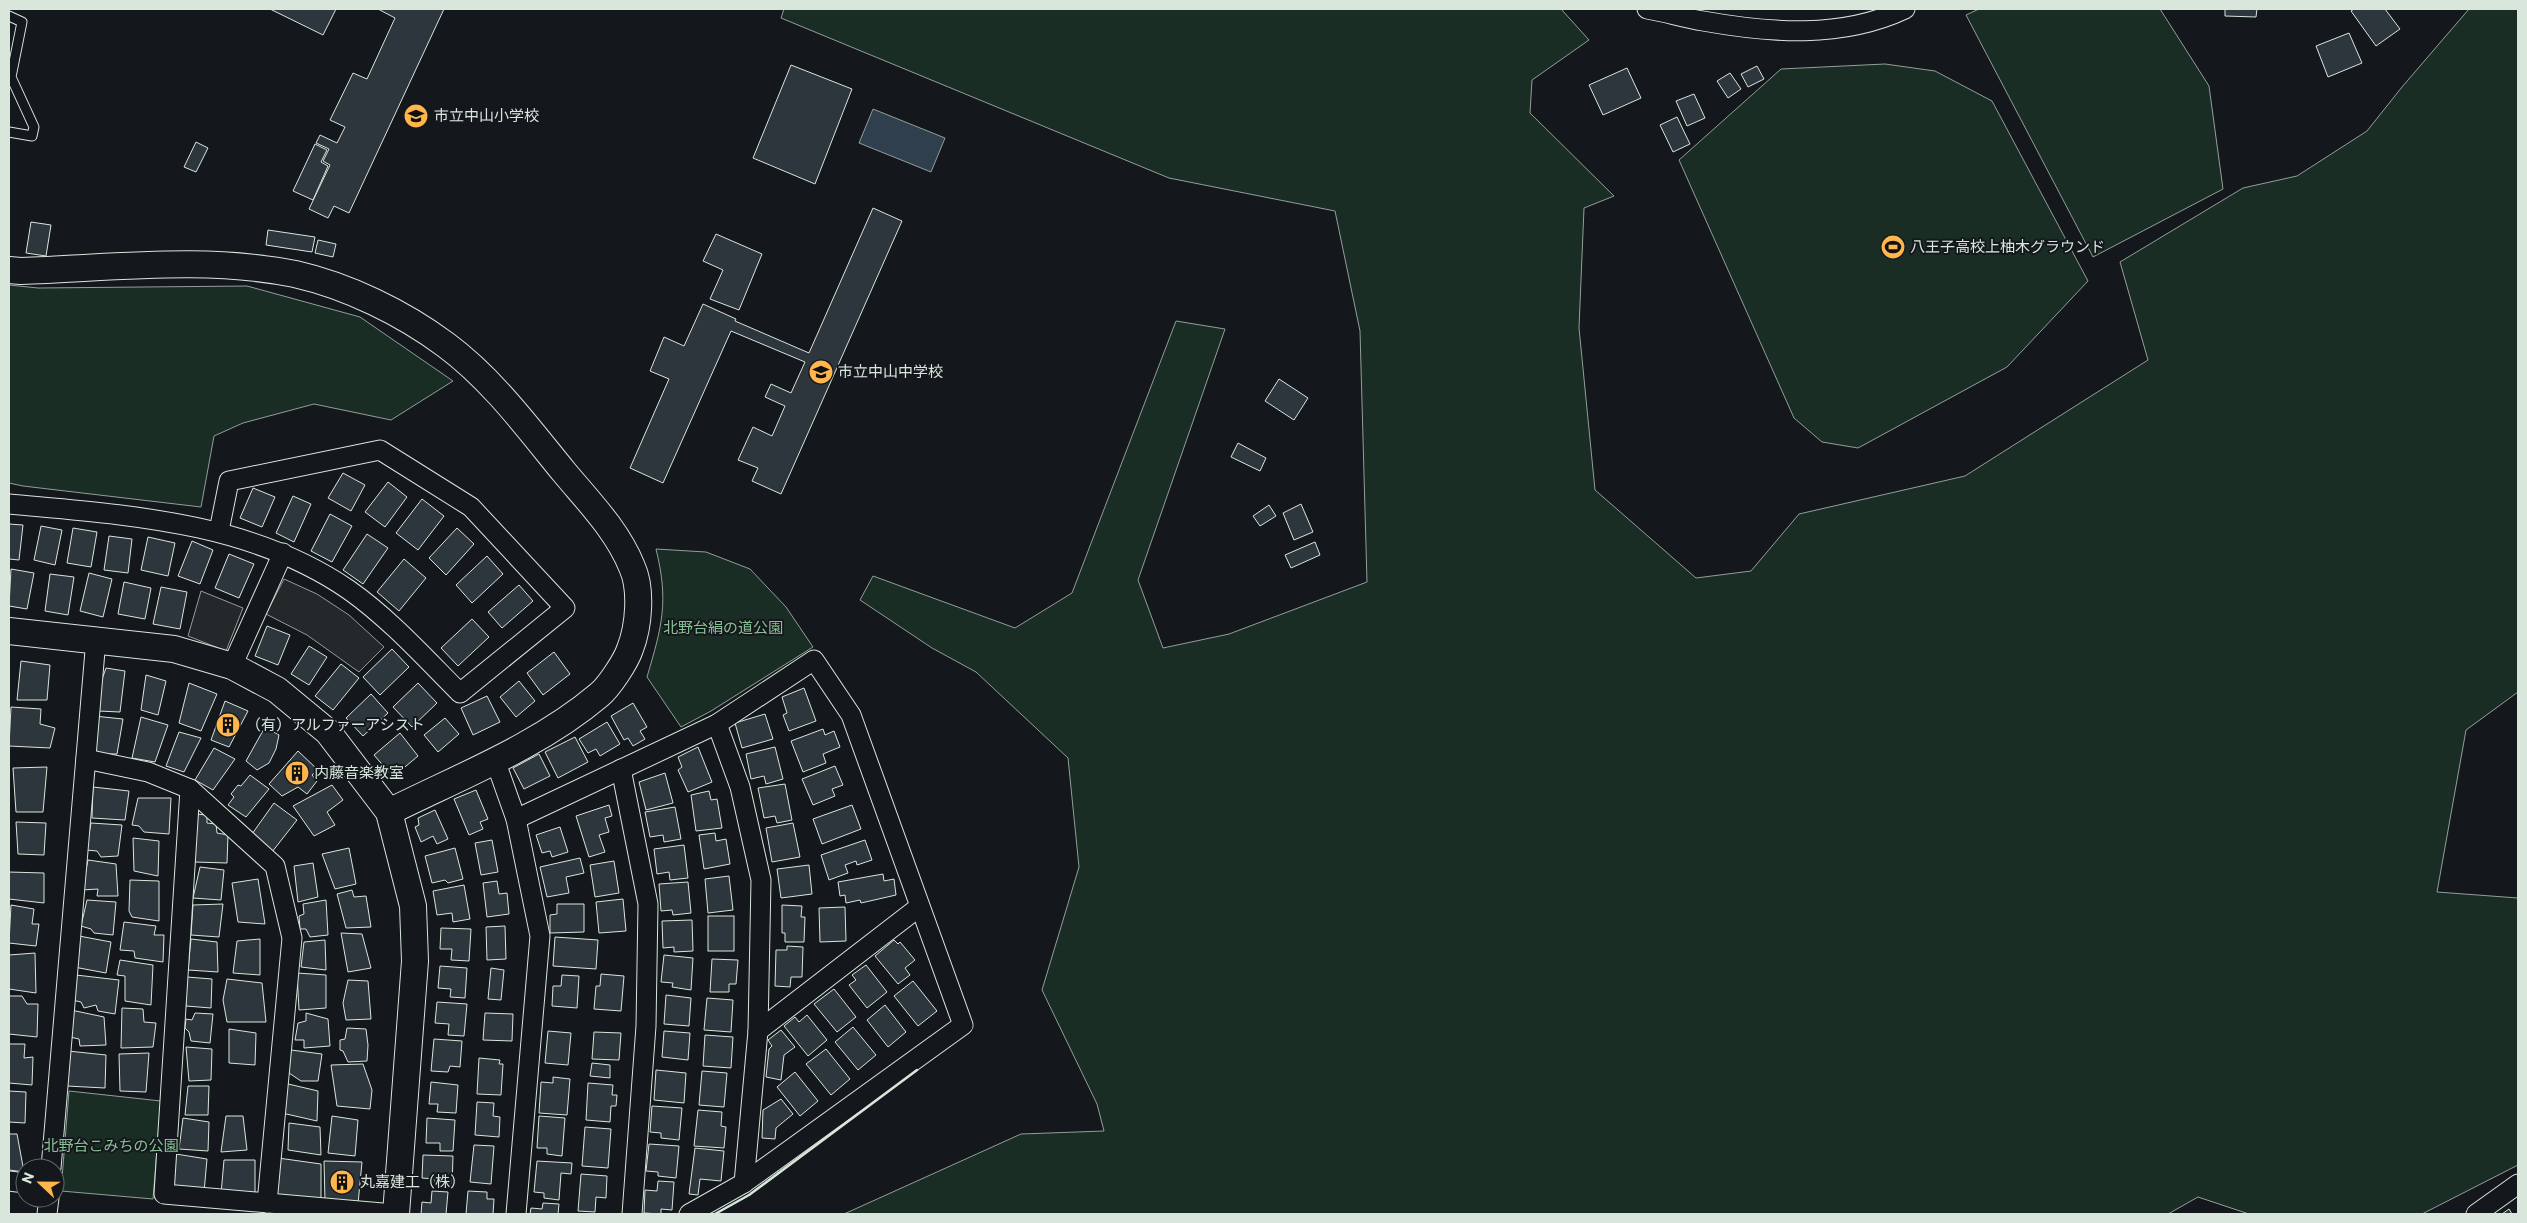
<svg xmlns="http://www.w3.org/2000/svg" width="2527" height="1223" font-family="Commissioner,'Noto Sans JP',sans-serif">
	<rect width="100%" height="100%" fill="#14181c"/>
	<g fill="#1a2d24" stroke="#939e99">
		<polygon points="784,9 1561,9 1589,40 1532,80 1530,113 1614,196 1584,208 1579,328 1595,490 1696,578 1751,571 1799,514 1965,476 2148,360 2120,262 2243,188 2297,176 2367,131 2402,87 2469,9 2518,9 2518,692 2466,730 2437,892 2518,898 2518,1165 2422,1214 2249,1214 2198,1197 2168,1214 844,1214 1021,1134 1104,1131 1097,1104 1042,990 1079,867 1068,758 976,672 932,648 860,600 873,576 1015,628 1072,593 1176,321 1225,329 1138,580 1163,648 1229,634 1367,582 1360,331 1335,211 1169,178 781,18"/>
		<polygon points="1979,9 2160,9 2209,86 2223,189 2093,257 1966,15"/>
		<polygon points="1885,64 1935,71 1992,101 2088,281 2007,367 1858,448 1822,442 1794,418 1679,160 1781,69"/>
		<polygon points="9,285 38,288 247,286 360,317 453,381 391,420 314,404 243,423 214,436 201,507 23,486 9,483"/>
		<path d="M656 549 706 552 750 569 786 607 813 647 711 711 681 727 647 677C662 626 669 602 656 549Z"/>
		<polygon points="69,1091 161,1101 153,1199 61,1191"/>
	</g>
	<g fill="#24282b" stroke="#939e99">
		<polygon points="284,579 317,594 349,615 384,647 359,672 307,635 266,614"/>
		<polygon points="201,591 243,608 226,651 188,636"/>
	</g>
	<polygon fill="#2f3f4d" stroke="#939e99" points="873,109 945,138 931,172 859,143"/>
	<g fill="#2c363c" stroke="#d8e6dc">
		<polygon points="270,9 336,9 323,35"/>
		<polygon points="378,9 444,9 349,213 334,206 328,218 309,209 330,165 323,161 329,149 316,143 320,135 337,143 345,127 330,120 353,73 367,79 395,18"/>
		<polygon points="2225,9 2257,9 2256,17 2225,16"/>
		<polygon points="2354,9 2385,9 2400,29 2376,46 2351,11"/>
		<polygon points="2349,33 2362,63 2328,77 2316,46"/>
		<polygon points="791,65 852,89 815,184 753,158"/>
		<polygon points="1757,66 1764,79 1748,87 1741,74"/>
		<polygon points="1627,68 1641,98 1603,115 1589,85"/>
		<polygon points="1730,73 1741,89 1728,98 1717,81"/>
		<polygon points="1694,94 1705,118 1687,126 1676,101"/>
		<polygon points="1677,117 1690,144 1673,152 1660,125"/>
		<polygon points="196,142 208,148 196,172 184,167"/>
		<polygon points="315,144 327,150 321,162 328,166 313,200 293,191"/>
		<polygon points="873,208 902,221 781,494 752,481 758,468 738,460 753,427 772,436 785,406 765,397 771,384 791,393 805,362 731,331 663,483 630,468 669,379 650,371 664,337 684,346 703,304 736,319 735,321 809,353"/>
		<polygon points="31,222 51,225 46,256 26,253"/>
		<polygon points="268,230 315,237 312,252 266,245"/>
		<polygon points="716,234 762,254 739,310 710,299 723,270 703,261"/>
		<polygon points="318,240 336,244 333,257 315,253"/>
		<polygon points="1279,379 1308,398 1294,420 1265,401"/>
		<polygon points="1238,443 1266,458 1260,471 1231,457"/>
		<polygon points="343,473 365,485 351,511 328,498"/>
		<polygon points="388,482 407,497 385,527 365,512"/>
		<polygon points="253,488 275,497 262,527 240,518"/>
		<polygon points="293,496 311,504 294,542 276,533"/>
		<polygon points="422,499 444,516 418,550 396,533"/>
		<polygon points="1301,504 1313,532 1294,540 1283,513"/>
		<polygon points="1269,505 1276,516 1260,526 1253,516"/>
		<polygon points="330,514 352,526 332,562 311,551"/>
		<polygon points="9,524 23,525 19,560 9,559"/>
		<polygon points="41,526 62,530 55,565 34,560"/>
		<polygon points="73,528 97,532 91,567 67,563"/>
		<polygon points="457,528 474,544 446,575 429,558"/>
		<polygon points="367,534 388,548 363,584 343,570"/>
		<polygon points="109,536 132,539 128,573 104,570"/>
		<polygon points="148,537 175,543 168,576 141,570"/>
		<polygon points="192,541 213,550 200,584 178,576"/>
		<polygon points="1315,542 1320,555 1291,568 1285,555"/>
		<polygon points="229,554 254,564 239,598 215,588"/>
		<polygon points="487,556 503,574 472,603 456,585"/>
		<polygon points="404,559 426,578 399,611 377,592"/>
		<polygon points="11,569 34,573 27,609 9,606"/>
		<polygon points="89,573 112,579 103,617 80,611"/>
		<polygon points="50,574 74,577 68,615 45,611"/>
		<polygon points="124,582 151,588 145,619 118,614"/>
		<polygon points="519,585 533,601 502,628 488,612"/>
		<polygon points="161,587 187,592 180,629 153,624"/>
		<polygon points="472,619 489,637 458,666 441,648"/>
		<polygon points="267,626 290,635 278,665 255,656"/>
		<polygon points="309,646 327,657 309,685 291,674"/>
		<polygon points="392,649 409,667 380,695 363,677"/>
		<polygon points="554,652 570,674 543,695 527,673"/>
		<polygon points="21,661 50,665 47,700 17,700"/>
		<polygon points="341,664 359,678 333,710 315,696"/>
		<polygon points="106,668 125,671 120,712 98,711 100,685"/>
		<polygon points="146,675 166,681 158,715 141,710"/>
		<polygon points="519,681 535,701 516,717 500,697"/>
		<polygon points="189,683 217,694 201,731 179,723"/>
		<polygon points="418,683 437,703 412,727 393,707"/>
		<polygon points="804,688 816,721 789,731 783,715 787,713 782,697"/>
		<polygon points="371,694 388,713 363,736 346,718"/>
		<polygon points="487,696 500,722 473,735 461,708"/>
		<polygon points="225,701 248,711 229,747 211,740"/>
		<polygon points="633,703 647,727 640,731 645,739 633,746 628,738 624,740 611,716"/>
		<polygon points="11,707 41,709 40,724 55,728 50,748 9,746"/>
		<polygon points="765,714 773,739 742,748 735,723"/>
		<polygon points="94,716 123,719 117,754 90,754"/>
		<polygon points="141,717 168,725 155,762 132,758"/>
		<polygon points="445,718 459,734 438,752 424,735"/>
		<polygon points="607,722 620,744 600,756 596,749 588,753 579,739"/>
		<polygon points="265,727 279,735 276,749 269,763 257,770 246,761"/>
		<polygon points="823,729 825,735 834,731 840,747 823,754 826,763 803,772 791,741"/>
		<polygon points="179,732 201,738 184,772 166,766"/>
		<polygon points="400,733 418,756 393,777 374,755"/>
		<polygon points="575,737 588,762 558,778 545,752"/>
		<polygon points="698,747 712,782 688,792 678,770 682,767 678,757"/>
		<polygon points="775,747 783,779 766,784 764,776 751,779 746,754"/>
		<polygon points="214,748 235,759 213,790 195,780"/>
		<polygon points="298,751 318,770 312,775 317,781 307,794 298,787 282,796 269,784"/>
		<polygon points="539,754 550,776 524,789 513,768"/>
		<polygon points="835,766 843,785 832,789 835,796 813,805 802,779"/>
		<polygon points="47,767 43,812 16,812 13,768"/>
		<polygon points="665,773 673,803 646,810 639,782"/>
		<polygon points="250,775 269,789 246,817 228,805 234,797 231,794 238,785 241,786"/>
		<polygon points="785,784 792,820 777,823 775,816 764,818 758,788"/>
		<polygon points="332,785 343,800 327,812 335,825 314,836 293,806"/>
		<polygon points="93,787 129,791 125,820 92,818"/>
		<polygon points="476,790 488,819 480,822 483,829 469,835 454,799"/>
		<polygon points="709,791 711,800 717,799 722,828 696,831 691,795"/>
		<polygon points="138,798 171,798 169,834 144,832 139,826 132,825"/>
		<polygon points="274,803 297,820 272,852 252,834"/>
		<polygon points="609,805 612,816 605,818 609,832 599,835 605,852 589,857 576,816"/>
		<polygon points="852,805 861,829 822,844 813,819"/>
		<polygon points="675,807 681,839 664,842 663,835 650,837 645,812"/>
		<polygon points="435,810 448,839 437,844 433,836 421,842 415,827 419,825 418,818"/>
		<polygon points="195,814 207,815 207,823 216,824 217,833 228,835 227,863 195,862"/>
		<polygon points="16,822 46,823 44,855 18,854"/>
		<polygon points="91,823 122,825 118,856 101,857 97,851 86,850"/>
		<polygon points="793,823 800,857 772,862 766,828"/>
		<polygon points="560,827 568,852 552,857 550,851 542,853 536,835"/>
		<polygon points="715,833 716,841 726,839 730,864 704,869 699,835"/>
		<polygon points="133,838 159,841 158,876 134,871"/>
		<polygon points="492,840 498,872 481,875 475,843"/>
		<polygon points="865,840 872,860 857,865 856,861 845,865 848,873 829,880 821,855"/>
		<polygon points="684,845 688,878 670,880 669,872 657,874 654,849"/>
		<polygon points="349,848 356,884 335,889 322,854"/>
		<polygon points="455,848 463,879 448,883 445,880 432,883 425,856"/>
		<polygon points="580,858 584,873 566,877 569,893 547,897 540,867"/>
		<polygon points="88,860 116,864 118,896 97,896 98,889 82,890"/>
		<polygon points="614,861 619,893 595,897 590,865"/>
		<polygon points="313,863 318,897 298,902 294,866"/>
		<polygon points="809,865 812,894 781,898 777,869"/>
		<polygon points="200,867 224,870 221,900 193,898"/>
		<polygon points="9,872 44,873 44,903 9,899"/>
		<polygon points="883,874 884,881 894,879 896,895 861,903 860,900 846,903 845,895 840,896 838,882"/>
		<polygon points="729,876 733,910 708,913 705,879"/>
		<polygon points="258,879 265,924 238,922 232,883"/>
		<polygon points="130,880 159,881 159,921 132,917 129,911"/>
		<polygon points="497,881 499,894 507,893 509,914 487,917 483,883"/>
		<polygon points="688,882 691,913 673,915 672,910 661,911 659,884"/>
		<polygon points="464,885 470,919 453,922 452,913 437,915 433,891"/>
		<polygon points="352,890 354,897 366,896 371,927 346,928 337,894"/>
		<polygon points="623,899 626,931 599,933 596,902"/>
		<polygon points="87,900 116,902 113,935 94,933 91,929 81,926"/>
		<polygon points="326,900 328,935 310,937 306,929 300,929 299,916 304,914 303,904"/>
		<polygon points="223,904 219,937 191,935 193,905"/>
		<polygon points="557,904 584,904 584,932 550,933 550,915 557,914"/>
		<polygon points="11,905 34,909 32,924 39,924 36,946 9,943"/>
		<polygon points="782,905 802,906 801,917 805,917 804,942 785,942 785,933 782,933"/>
		<polygon points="845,907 846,941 820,942 819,908"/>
		<rect x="708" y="916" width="26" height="35"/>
		<polygon points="692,920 693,951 674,952 674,947 663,948 662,921"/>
		<polygon points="124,922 156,926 154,935 164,935 163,962 135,958 134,951 120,950"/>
		<polygon points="505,926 506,959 487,960 486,927"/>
		<polygon points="441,928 471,929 469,961 451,960 452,949 440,949"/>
		<polygon points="341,933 362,934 371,968 348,972"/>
		<polygon points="79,936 111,942 106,973 74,967"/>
		<polygon points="555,937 598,940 596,969 553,966"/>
		<polygon points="191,939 217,942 218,972 188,970"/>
		<polygon points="260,939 260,975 233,973 237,941"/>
		<polygon points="325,940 326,970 301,967 304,942"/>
		<polygon points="894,940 898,944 900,942 915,960 905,968 910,975 898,984 875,956"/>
		<polygon points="787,946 803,947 802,977 791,977 790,987 775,986 776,950 787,950"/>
		<polygon points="35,953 36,993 9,989 9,955"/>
		<polygon points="664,955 693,958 691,990 672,987 673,983 661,982"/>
		<polygon points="712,959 738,960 736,984 729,984 729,992 710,992"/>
		<polygon points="120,960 153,965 151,1005 125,1001 125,976 117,975"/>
		<polygon points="866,965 887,992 867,1008 849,985 856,980 852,975"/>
		<polygon points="440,966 467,968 465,998 450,997 451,989 438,988"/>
		<polygon points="491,968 504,970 501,1000 488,999"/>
		<polygon points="297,973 326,975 326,1008 299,1010"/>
		<polygon points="601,974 624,976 621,1011 594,1009 596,986 600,986"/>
		<polygon points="76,975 119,980 115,1014 98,1011 96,1005 84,1008 81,1002 72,1000"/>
		<polygon points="562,975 579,976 577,1008 552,1006 553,986 561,986"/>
		<polygon points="187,977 212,979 211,1008 186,1006 185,990"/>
		<polygon points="227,979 262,983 266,1022 227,1022 223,1000"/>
		<polygon points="348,980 368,981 371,1019 346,1020 343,1003"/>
		<polygon points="913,981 937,1011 918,1026 894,996"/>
		<polygon points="834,989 856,1017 837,1032 814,1004"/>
		<polygon points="666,995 691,998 689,1026 664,1024"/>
		<polygon points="9,996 22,996 27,1004 38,1004 37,1037 9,1034"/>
		<polygon points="707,998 733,1000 731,1032 704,1030"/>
		<polygon points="437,1002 467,1004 464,1036 448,1035 449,1024 435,1023"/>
		<polygon points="885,1005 906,1032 888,1047 867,1020"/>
		<polygon points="122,1008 143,1009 144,1022 156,1023 153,1047 121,1048"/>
		<polygon points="71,1010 104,1017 106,1045 80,1046 79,1039 70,1037"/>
		<polygon points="195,1013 213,1014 210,1043 191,1041 189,1032 185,1028 186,1019 192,1020"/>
		<polygon points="306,1013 328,1019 330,1046 304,1048 304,1040 295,1040 298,1023 306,1021"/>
		<polygon points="485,1013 513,1014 512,1041 483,1040"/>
		<polygon points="807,1015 827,1040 808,1056 784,1026 795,1017 799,1022"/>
		<polygon points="853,1027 876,1055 858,1070 835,1042"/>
		<polygon points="347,1028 366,1029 368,1045 367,1061 348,1062 343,1051 340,1050 340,1040 345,1039"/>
		<polygon points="229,1029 256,1033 255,1065 229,1063"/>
		<polygon points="781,1030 795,1047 784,1055 781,1080 766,1077 769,1049 772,1046 768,1040"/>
		<polygon points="548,1031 571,1033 568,1065 545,1063"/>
		<polygon points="664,1031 690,1033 688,1060 662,1057"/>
		<polygon points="594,1032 621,1033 619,1060 592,1059"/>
		<polygon points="705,1035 733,1037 731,1068 703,1066"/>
		<polygon points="434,1039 462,1041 460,1067 450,1066 448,1072 431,1071"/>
		<polygon points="9,1044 25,1044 24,1058 33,1057 32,1085 9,1083"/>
		<polygon points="186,1047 212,1049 211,1080 189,1081"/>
		<polygon points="826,1049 850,1079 831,1095 806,1064"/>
		<polygon points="291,1050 322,1054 318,1081 301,1081 286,1071"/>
		<polygon points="68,1051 106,1055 105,1088 67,1086"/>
		<polygon points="149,1053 146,1092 120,1091 119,1054"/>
		<polygon points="479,1058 500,1060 499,1064 503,1064 501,1095 477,1094"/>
		<polygon points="592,1063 610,1065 610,1078 590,1076"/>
		<polygon points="363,1064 372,1090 370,1109 337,1106 331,1065"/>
		<polygon points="656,1070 686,1073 684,1103 654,1100"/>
		<polygon points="702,1071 727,1073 724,1107 699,1105"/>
		<polygon points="795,1072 818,1101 800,1116 777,1087"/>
		<polygon points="553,1077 570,1079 567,1115 539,1113 541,1082 553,1083"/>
		<polygon points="431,1082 458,1085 456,1113 437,1112 438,1104 429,1104"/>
		<polygon points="284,1083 318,1091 317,1121 282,1113"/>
		<polygon points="588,1083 613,1085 612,1095 617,1095 616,1106 611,1106 610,1122 586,1120"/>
		<polygon points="188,1086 209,1086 208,1115 185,1115"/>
		<polygon points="9,1091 26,1092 25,1123 9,1122"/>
		<polygon points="781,1099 793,1114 776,1128 775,1139 762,1138 763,1110"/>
		<polygon points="477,1102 494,1103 493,1116 500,1117 499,1137 475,1135"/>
		<polygon points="652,1106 682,1108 679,1140 661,1138 661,1133 650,1132"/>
		<polygon points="698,1110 722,1112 721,1126 726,1127 724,1148 694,1146"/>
		<polygon points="226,1116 243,1116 247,1150 221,1152"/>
		<polygon points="332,1116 358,1120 355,1156 328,1153"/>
		<polygon points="539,1116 565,1118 562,1156 547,1154 547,1148 537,1148"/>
		<polygon points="183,1118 209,1122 208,1151 179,1149"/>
		<polygon points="427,1118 455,1120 453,1151 440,1151 440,1143 426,1143"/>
		<polygon points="289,1123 320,1127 321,1155 288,1150"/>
		<polygon points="585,1127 611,1129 608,1168 582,1166"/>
		<polygon points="9,1134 17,1134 24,1172 9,1170"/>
		<polygon points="649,1144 679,1146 676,1178 658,1176 658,1172 646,1171"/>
		<polygon points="474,1145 494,1146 491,1184 470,1182"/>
		<polygon points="695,1148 724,1151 721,1181 700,1179 698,1195 689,1194"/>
		<polygon points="176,1154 207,1159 204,1192 173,1190"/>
		<polygon points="423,1155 453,1156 452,1187 435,1186 435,1179 422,1178"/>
		<polygon points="278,1158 321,1164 321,1199 276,1195"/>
		<polygon points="224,1160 255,1160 255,1194 221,1194"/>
		<polygon points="324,1161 362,1162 358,1204 325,1201"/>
		<polygon points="537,1161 572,1163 571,1174 561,1173 559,1200 544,1198 544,1193 534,1192"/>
		<polygon points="581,1174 607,1176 606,1198 596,1197 595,1212 578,1211"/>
		<polygon points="658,1181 674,1182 672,1210 661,1209 661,1214 644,1213 645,1190 657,1191"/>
		<polygon points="432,1191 448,1192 446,1214 421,1214 422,1202 431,1203"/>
		<polygon points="468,1191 487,1192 487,1199 494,1199 493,1214 466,1214"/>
		<polygon points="543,1203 559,1204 558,1214 530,1214 531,1208 542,1209"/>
		<polygon points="2509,1209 2512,1214 2502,1214"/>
	</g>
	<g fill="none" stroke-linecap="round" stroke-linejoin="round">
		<defs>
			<polyline id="lane" points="9,16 22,22 11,77 34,127 32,136 9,132"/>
			<g id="street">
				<path d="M1647 9C1666 12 1684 18 1703 21 1770 33 1841 39 1905 9"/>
				<path d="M9 504C126 515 249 521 349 590 390 619 424 657 460 693L565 608 471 507 380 450 229 481 219 531"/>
				<polyline points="232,666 283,553"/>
				<polyline points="717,724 740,787 761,880 758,1031 744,1183"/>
				<polyline points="86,759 148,772 190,789 275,866 292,938 267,1203"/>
				<polyline points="495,760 516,819"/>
				<polyline points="621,769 648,904 646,1026 632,1214"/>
				<polyline points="190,789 164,1194 394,1214"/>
				<polyline points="758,1031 919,907"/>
				<polyline points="51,1168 96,639"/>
				<polyline points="9,1181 25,1183"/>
				<polyline points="47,1214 49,1198"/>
				<polyline points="516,1214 540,936 516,819 717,724 814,660 851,715 963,1025 744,1183 689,1214"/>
				<polyline points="2476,1214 2518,1184"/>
			</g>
			<g id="secondary">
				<path d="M9 270 21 271C112 268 205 256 295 274 348 286 403 313 446 345 492 379 528 428 564 472 589 502 617 530 632 567 642 589 639 626 630 649 626 661 609 687 599 695 539 746 459 777 389 812"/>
				<polyline points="9,631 174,649 232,666 277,690 328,732 389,812 413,906 415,961 396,1214"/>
			</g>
		</defs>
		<use href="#lane" stroke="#d8e6dc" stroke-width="11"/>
		<use href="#street" stroke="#d8e6dc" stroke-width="21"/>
		<use href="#secondary" stroke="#d8e6dc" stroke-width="28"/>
		<use href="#lane" stroke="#14181c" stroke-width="9"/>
		<use href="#street" stroke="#14181c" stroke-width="19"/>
		<use href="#secondary" stroke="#14181c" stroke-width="26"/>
		<polyline stroke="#d8e6dc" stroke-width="2.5" points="715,1214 749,1195 917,1070"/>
	</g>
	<defs>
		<symbol id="school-disc" viewBox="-11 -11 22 22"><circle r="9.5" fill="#ffb74d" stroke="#14181c"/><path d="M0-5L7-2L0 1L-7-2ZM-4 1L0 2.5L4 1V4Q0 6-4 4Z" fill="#111"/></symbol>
		<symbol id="stadium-disc" viewBox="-11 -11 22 22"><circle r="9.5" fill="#ffb74d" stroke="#14181c"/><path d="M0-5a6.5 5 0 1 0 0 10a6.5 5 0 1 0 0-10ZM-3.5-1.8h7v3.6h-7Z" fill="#111"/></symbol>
		<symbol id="building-disc" viewBox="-11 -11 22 22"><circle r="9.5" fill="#ffb74d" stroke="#14181c"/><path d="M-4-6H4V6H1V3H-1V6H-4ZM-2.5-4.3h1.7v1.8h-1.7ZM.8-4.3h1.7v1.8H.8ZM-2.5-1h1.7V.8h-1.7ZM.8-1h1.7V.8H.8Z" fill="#111"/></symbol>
	</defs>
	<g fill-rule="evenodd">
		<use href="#school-disc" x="402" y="102" width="28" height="28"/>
		<use href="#stadium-disc" x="1879" y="233" width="28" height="28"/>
		<use href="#school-disc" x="807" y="358" width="28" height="28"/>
		<use href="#building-disc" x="214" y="711" width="28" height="28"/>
		<use href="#building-disc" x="283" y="759" width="28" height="28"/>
		<use href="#building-disc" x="328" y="1168" width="28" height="28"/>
	</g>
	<g text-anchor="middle" stroke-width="4" stroke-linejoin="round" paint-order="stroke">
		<g font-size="15" fill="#d8e6dc" stroke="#14181c" text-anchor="start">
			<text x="434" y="121">市立中山小学校</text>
			<text x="1910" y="252">八王子高校上柚木グラウンド</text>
			<text x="838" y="377">市立中山中学校</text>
			<text x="246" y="730">（有）アルファーアシスト</text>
			<text x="314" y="778">内藤音楽教室</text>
			<text x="360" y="1187">丸嘉建工（株）</text>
		</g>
		<g font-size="15" fill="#8ac095" stroke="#14181c">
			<text x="723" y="633">北野台絹の道公園</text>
			<text x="111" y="1151">北野台こみちの公園</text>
		</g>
	</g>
	<rect width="2527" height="1223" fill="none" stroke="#d8e6dc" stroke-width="20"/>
	<g transform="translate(40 1183) rotate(292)"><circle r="24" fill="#14181c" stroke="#626a69"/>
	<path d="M0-4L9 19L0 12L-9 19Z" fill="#ffb74d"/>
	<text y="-8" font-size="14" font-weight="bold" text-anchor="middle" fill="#d8e6dc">N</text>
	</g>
</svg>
